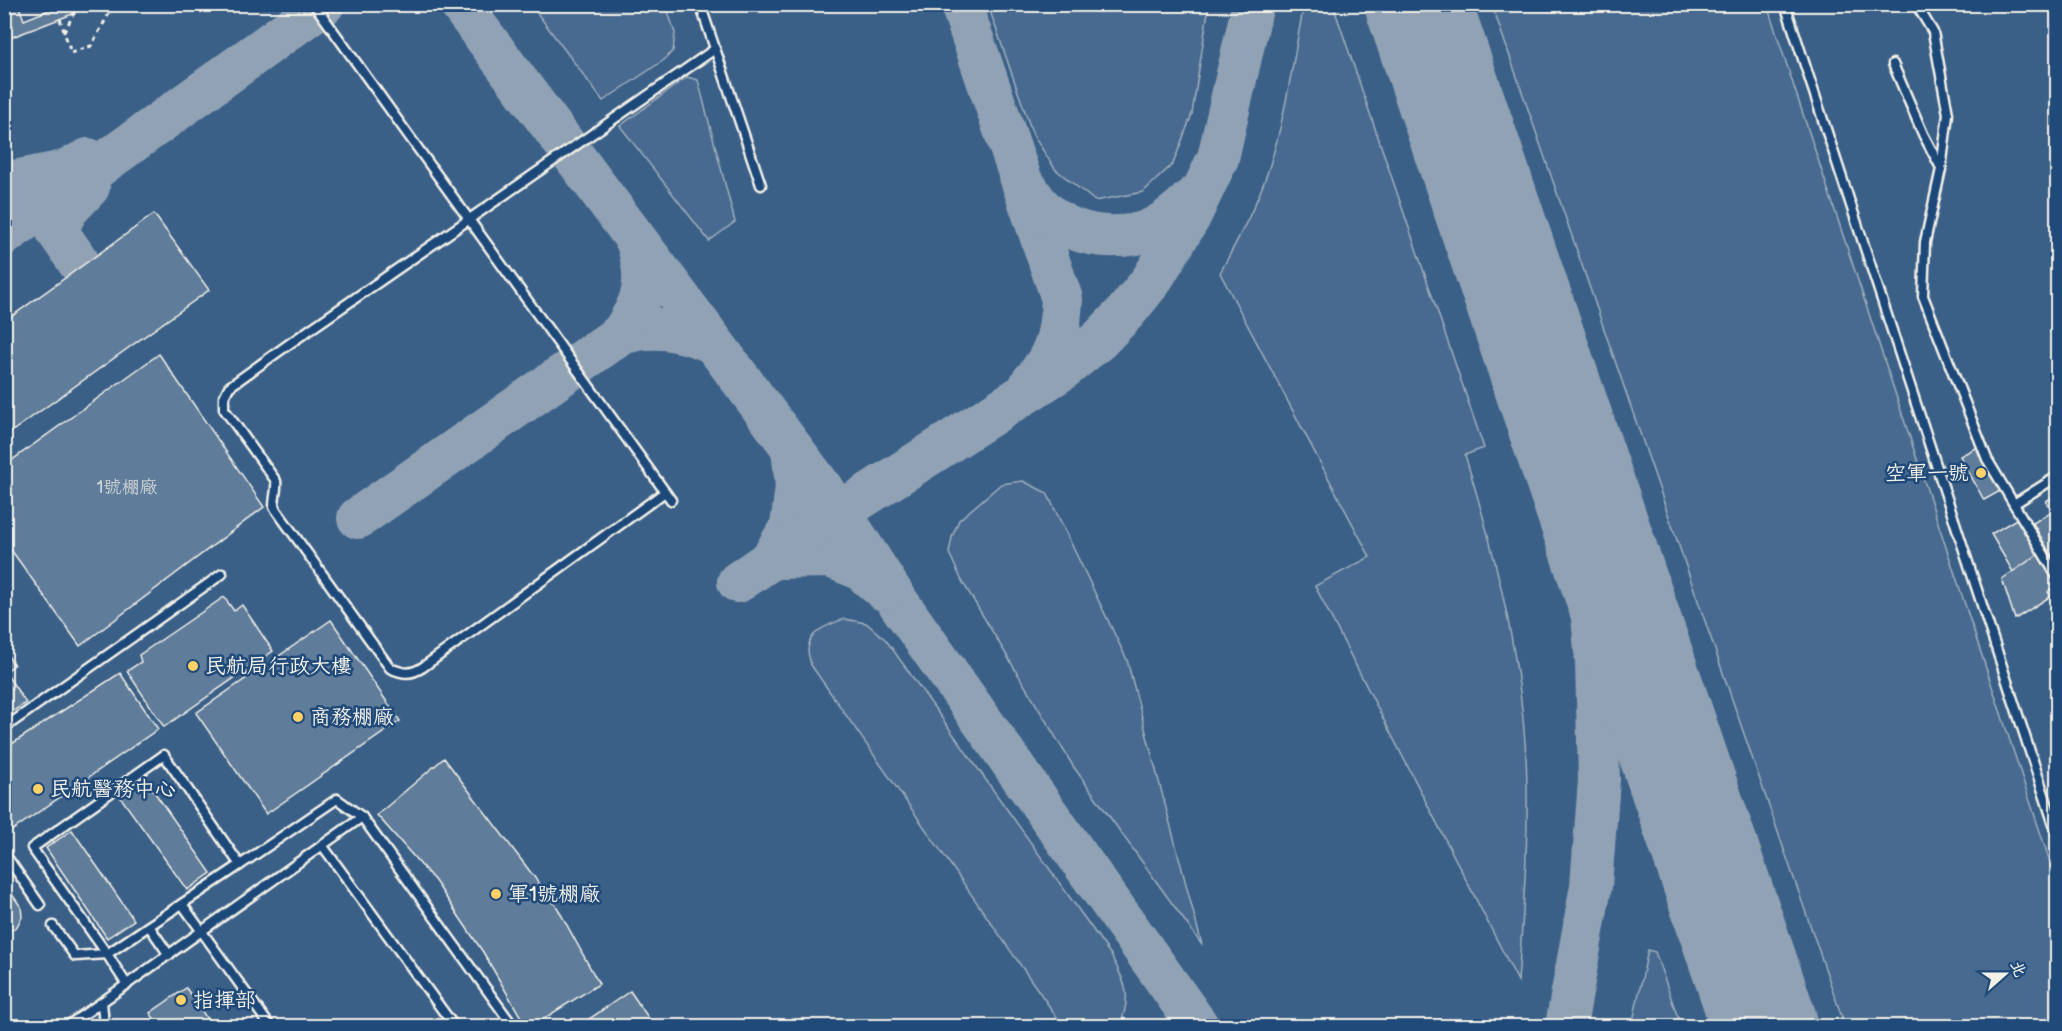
<svg xmlns="http://www.w3.org/2000/svg" width="2062" height="1031" font-family="'Balsamiq Sans','LXGW WenKai TC',sans-serif">
	<rect width="100%" height="100%" fill="#2c5481"/>
	<filter id="ink" filterUnits="userSpaceOnUse"><feTurbulence type="fractalNoise" baseFrequency=".0167" numOctaves="2"/><feDisplacementMap in="SourceGraphic" scale="12" xChannelSelector="R" yChannelSelector="G"/><feConvolveMatrix kernelMatrix="1 2 1 2 8 2 1 2 1" color-interpolation-filters="sRGB"/></filter>
	<g filter="url(#ink)">
		<rect fill="#3b6088" x="5" y="5" width="2052" height="1021"/>
		<g fill="#496b90" stroke="#9eaebc" stroke-width="1.5">
			<polygon points="531,5 666,5 675,33 673,51 664,60 603,101"/>
			<polygon points="988,5 1209,5 1192,114 1173,164 1143,192 1095,201 1055,169 1033,135"/>
			<path d="M1304 5H1333L1484 448 1465 455C1498 562 1525 673 1527 785 1528 851 1523 916 1518 981L1315 586 1370 557 1220 273C1238 239 1257 205 1269 168 1286 115 1293 59 1304 5Z"/>
			<polygon points="1492,5 1767,5 2057,883 2057,1026 1845,1026"/>
			<polygon points="687,77 698,80 735,222 709,241 620,126"/>
			<polygon points="1023,481 1047,493 1127,660 1202,945 1073,766 962,581 949,553 952,537 959,520 1001,484"/>
			<path d="M844 619 866 623 886 640 1111 955C1126 986 1132 993 1120 1026H1063L811 665C810 660 808 654 808 650 808 631 830 624 844 619Z"/>
			<polygon points="1648,950 1655,952 1681,1026 1632,1026"/>
		</g>
		<g fill="none" stroke-linecap="round" stroke-linejoin="round">
			<g stroke="#90a2b4" stroke-width="42">
				<polyline points="460,4 840,512 900,605 1198,1026"/>
				<path d="M961 4 1062 299C1060 335 1056 355 1031 383"/>
				<polyline points="4,183 64,171 88,159"/>
				<path d="M1028 189C1050 228 1092 242 1136 234 1158 230 1178 212 1194 197"/>
				<polyline points="4,235 324,4"/>
				<path d="M637 243C649 281 644 301 621 334 653 324 681 329 711 342"/>
				<polyline points="79,263 57,231 67,210 89,187"/>
				<polyline points="1564,434 1587,561 1596,661 1599,780 1591,886 1566,1026"/>
				<polyline points="358,518 621,334"/>
				<polyline points="772,558 830,557 860,569 884,590"/>
				<polyline points="772,558 791,526 796,487 792,448"/>
				<polyline points="738,582 840,512 1062,370 1099,340 1126,312 1151,281 1190,217 1218,158 1253,4"/>
			</g>
			<polyline stroke="#90a2b4" stroke-width="106" points="1418,4 1765,1026"/>
		</g>
		<g fill="#5e7b9a" stroke="#f4f1e8" stroke-width="1.5">
			<polygon points="4,4 18,4 24,20 64,4 72,4 75,13 7,39 4,33"/>
			<polygon points="154,214 209,290 4,437 4,322"/>
			<polygon points="159,354 264,507 80,646 4,540 4,466"/>
			<polygon points="1979,446 2002,490 1984,500 1960,456"/>
			<polygon points="2058,494 2058,520 2046,501"/>
			<polygon points="2052,511 2058,520 2058,551 2051,555 2033,523"/>
			<polygon points="2018,518 2039,554 2013,572 1991,534"/>
			<polygon points="2058,551 2058,567 2051,555"/>
			<polygon points="2039,554 2057,583 2048,592 2051,596 2015,619 2002,579"/>
			<polygon points="224,597 234,611 242,605 273,651 164,727 127,671 141,662 139,655"/>
			<polygon points="331,620 400,721 266,814 196,713"/>
			<polygon points="4,650 14,665 5,672 26,703 4,717"/>
			<polygon points="120,673 158,729 7,834 4,830 4,749"/>
			<polygon points="444,758 557,907 599,984 532,1026 526,1026 483,952 435,881 377,815"/>
			<polygon points="146,780 211,873 187,890 121,798"/>
			<polygon points="72,830 134,920 107,938 46,848"/>
			<polygon points="4,883 21,907 22,917 17,926 4,936"/>
			<polygon points="186,988 212,1026 160,1026 150,1013"/>
			<polygon points="630,991 654,1026 579,1026"/>
		</g>
		<g fill="none" stroke-linecap="round" stroke-linejoin="round">
			<defs>
				<g id="service">
					<polyline points="314,4 671,500"/>
					<polyline points="700,4 761,185"/>
					<polyline points="1785,4 2058,837"/>
					<polyline points="1916,4 1933,32 1948,114 1941,169 1925,242 1923,296 1987,459 2058,578"/>
					<polyline points="1893,64 1923,134 1941,168"/>
					<path d="M665 492 423 667C411 675 403 674 390 668L274 507C274 497 277 490 276 481L224 409V397L229 387 289 344 715 49"/>
					<polyline points="2014,504 2058,476"/>
					<polyline points="4,728 222,574"/>
					<polygon points="164,755 240,865 107,954 32,848"/>
					<polyline points="322,845 454,1026"/>
					<polyline points="4,853 40,905"/>
					<polyline points="240,865 337,799 362,817"/>
					<polyline points="182,904 270,1026"/>
					<polyline points="53,926 75,956 107,954 127,985"/>
					<polyline points="149,926 169,955"/>
					<polyline points="67,1026 102,1002"/>
					<polyline points="104,1026 102,1002 362,817 513,1026"/>
				</g>
			</defs>
			<use href="#service" stroke="#f4f1e8" stroke-width="13"/>
			<polyline stroke="#f4f1e8" stroke-width="3" stroke-dasharray="4.5 4.5" stroke-linecap="butt" points="64,32 79,4"/>
			<use href="#service" stroke="#1f4a7a" stroke-width="8"/>
			<polyline stroke="#f4f1e8" stroke-width="3" stroke-dasharray="4.5 4.5" stroke-linecap="butt" points="60,19 71,53 91,46 111,10 109,4"/>
		</g>
	</g>
	<g fill="#ffd166" stroke="#1f4a7a" stroke-width="2">
		<circle cx="1981" cy="473" r="6"/>
		<circle cx="193" cy="666" r="6"/>
		<circle cx="298" cy="717" r="6"/>
		<circle cx="38" cy="789" r="6"/>
		<circle cx="496" cy="894" r="6"/>
		<circle cx="181" cy="1000" r="6"/>
	</g>
	<g text-anchor="middle" stroke-width="5" stroke-linejoin="round" paint-order="stroke">
		<g font-size="18" fill="#ced4d4">
			<text x="127" y="493">1號棚廠</text>
		</g>
		<g font-size="21" fill="#f4f1e8" stroke="#1f4a7a" text-anchor="start">
			<text x="1969" y="480" text-anchor="end">空軍一號</text>
			<text x="205" y="673">民航局行政大樓</text>
			<text x="310" y="724">商務棚廠</text>
			<text x="50" y="796">民航醫務中心</text>
			<text x="508" y="901">軍1號棚廠</text>
			<text x="193" y="1007">指揮部</text>
		</g>
	</g>
	<rect width="2062" height="1031" fill="none" stroke="#1f4a7a" stroke-width="24"/>
	<rect x="12" y="12" width="2038" height="1007" fill="none" stroke="#f4f1e8" stroke-width="2" filter="url(#ink)"/>
	<g transform="translate(2005 974) rotate(69)" stroke="#1f4a7a" stroke-width="4.5" paint-order="stroke">
	<path d="M0-4.5L10 22L0 15L-10 22Z" fill="#f4f1e8"/>
	<text y="-9" font-size="16" font-weight="bold" text-anchor="middle" fill="#f4f1e8">北</text>
	</g>
</svg>
